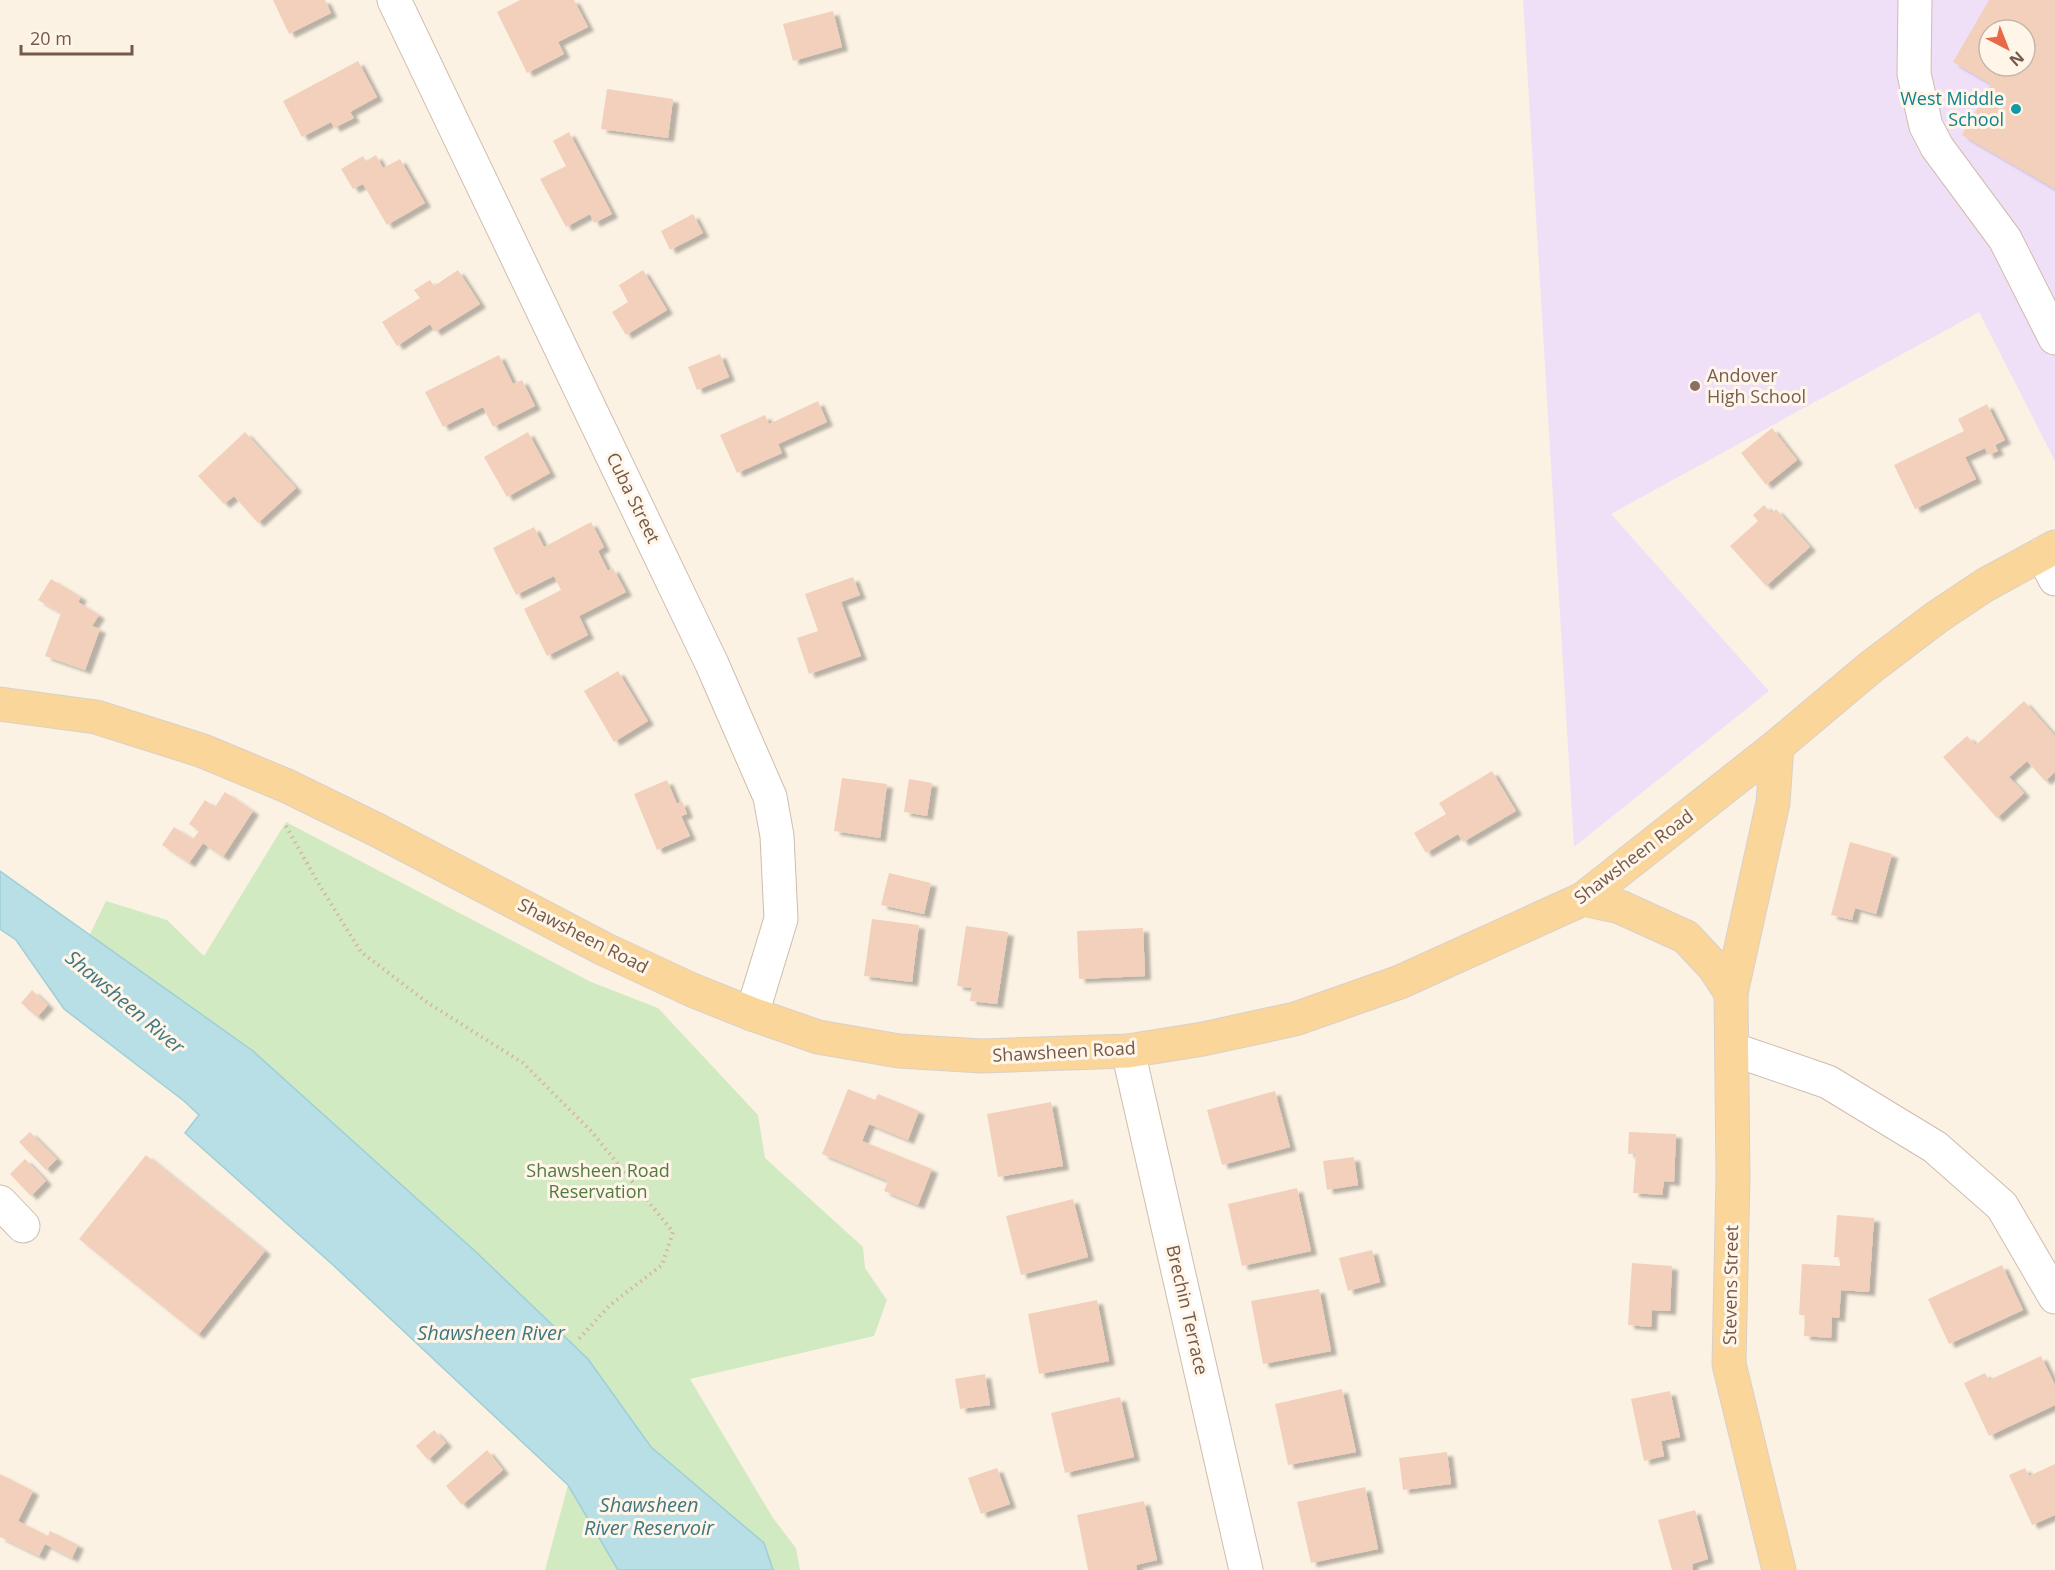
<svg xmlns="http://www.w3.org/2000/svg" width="2055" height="1570" font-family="'Open Sans',sans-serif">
	<defs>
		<filter id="shadow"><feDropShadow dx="6" dy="4" stdDeviation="1.5" flood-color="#0004"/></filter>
	</defs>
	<rect width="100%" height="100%" fill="#fcf2e3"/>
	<path fill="#efe0f8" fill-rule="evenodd" d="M1523 0H2055V461L1979 312 1611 514 1769 691 1574 847ZM1989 30H2025V66H1989Z"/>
	<g fill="#d2eac2">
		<polygon points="286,822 591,982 658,1008 758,1115 765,1158 863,1247 865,1268 887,1300 874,1336 690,1379 773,1518 796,1548 800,1570 727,1570 90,934 106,901 167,920 204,956"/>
		<polygon points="568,1485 618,1570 545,1570"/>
	</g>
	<polygon fill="#b8dfe6" stroke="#9ecfd7" stroke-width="1.5" points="0,871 253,1051 476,1252 588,1359 651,1447 764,1543 773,1570 618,1570 568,1485 333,1265 185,1133 199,1115 184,1101 64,1009 16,940 0,929"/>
	<g fill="#f2d0bb" fill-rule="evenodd" filter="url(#shadow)">
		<polygon points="273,0 325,0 331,13 289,34"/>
		<polygon points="520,0 574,0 588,27 558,42 564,54 527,73 497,12"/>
		<path d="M1989 0H2055V189L1962 135 1991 84 1953 62ZM1989 30H2025V66H1989Z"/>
		<polygon points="833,11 842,47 793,61 783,24"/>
		<polygon points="358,61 377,97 350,112 354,118 334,128 331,122 302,137 283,101"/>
		<polygon points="607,89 673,99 668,138 601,129"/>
		<polygon points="569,132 612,214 594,223 590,214 566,227 540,179 566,166 553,141"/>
		<polygon points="376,155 383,168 400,159 425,203 387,225 363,184 353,189 341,169 363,156 366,161"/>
		<polygon points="693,214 703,233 670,250 661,231"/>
		<polygon points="458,270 480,304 435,332 430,324 397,346 382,322 420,298 414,290 430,280 434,286"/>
		<polygon points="643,270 667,310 626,335 612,312 628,302 619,285"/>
		<polygon points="720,354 729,377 697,390 688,367"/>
		<polygon points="499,355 513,384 522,380 535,406 493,427 483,407 443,427 425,392"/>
		<polygon points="818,401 827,422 778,444 782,453 737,473 720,435 765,415 769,424"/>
		<polygon points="1987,404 2005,440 1995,445 1998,451 1988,455 1985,448 1965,457 1976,479 1915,509 1894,465 1964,431 1958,419"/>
		<polygon points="1772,428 1797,460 1766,485 1741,453"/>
		<polygon points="245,432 296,488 258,523 234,496 224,504 198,476"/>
		<polygon points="528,432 550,473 507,497 484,457"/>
		<polygon points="1764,505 1772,513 1776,509 1810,547 1766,586 1730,546 1758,521 1753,515"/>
		<polygon points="591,522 604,547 598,551 608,571 613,568 626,592 579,616 588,635 547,656 524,609 561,590 554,576 516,595 493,548 534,527 544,547"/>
		<polygon points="853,577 860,595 841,602 861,656 809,674 797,638 818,631 805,594"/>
		<polygon points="51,579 81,597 78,602 99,615 92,626 100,629 85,670 45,656 61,613 38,600"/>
		<polygon points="618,671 648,721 614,742 584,691"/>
		<polygon points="2024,701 2055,736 2055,772 2045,781 2027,761 2009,777 2024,793 1997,818 1943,757 1967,736 1976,745"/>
		<polygon points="1492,771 1516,811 1463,842 1458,834 1426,853 1414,833 1446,814 1439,803"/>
		<polygon points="842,778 887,784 880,838 834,831"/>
		<polygon points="909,779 932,783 927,816 904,812"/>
		<polygon points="667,780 677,804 682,801 687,814 681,816 690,836 657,850 634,794"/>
		<polygon points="225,792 253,811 223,857 203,843 189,863 162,845 174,827 193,839 199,831 189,824 205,800 215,807"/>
		<polygon points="1850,842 1892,854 1876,914 1855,908 1852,920 1831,915"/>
		<polygon points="889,873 931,883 924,914 881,905"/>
		<polygon points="872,919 919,925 912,982 864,976"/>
		<polygon points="966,926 1008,932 997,1004 970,1001 972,988 957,986"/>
		<polygon points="1143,928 1145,976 1079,979 1077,931"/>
		<polygon points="32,990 48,1005 37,1017 21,1003"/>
		<polygon points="848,1089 875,1100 878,1094 919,1111 908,1140 869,1124 862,1141 932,1169 918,1205 884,1191 888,1181 822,1154"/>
		<polygon points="1275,1091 1290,1147 1222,1165 1207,1110"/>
		<polygon points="1051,1102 1063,1166 998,1177 987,1114"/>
		<polygon points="30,1132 57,1159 46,1170 19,1142"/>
		<polygon points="1629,1132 1676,1134 1674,1182 1664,1181 1662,1195 1633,1193 1636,1154 1628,1154"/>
		<polygon points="146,1155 265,1251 198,1335 79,1239"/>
		<polygon points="1354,1157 1358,1185 1327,1190 1323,1161"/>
		<polygon points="25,1159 46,1181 31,1196 10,1174"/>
		<polygon points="1297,1188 1311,1251 1242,1266 1228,1204"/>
		<polygon points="1073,1199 1088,1257 1021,1275 1006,1216"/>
		<polygon points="1837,1215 1874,1218 1869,1292 1841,1290 1839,1318 1832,1317 1831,1338 1804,1336 1805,1315 1799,1315 1802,1264 1840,1266 1840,1257 1834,1257"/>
		<polygon points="1372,1250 1380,1282 1348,1291 1339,1258"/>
		<polygon points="1632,1263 1672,1266 1670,1311 1652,1310 1651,1327 1628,1325"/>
		<polygon points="2002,1265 2023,1310 1949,1344 1928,1299"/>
		<polygon points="1319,1289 1331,1351 1263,1364 1251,1301"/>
		<polygon points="1097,1300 1109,1361 1039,1374 1028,1314"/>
		<polygon points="2041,1356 2055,1385 2055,1405 1989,1436 1964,1383 1985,1373 1989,1380"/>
		<polygon points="985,1374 990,1405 960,1409 955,1379"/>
		<polygon points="1342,1389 1356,1452 1288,1465 1275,1404"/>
		<polygon points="1670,1391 1680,1437 1661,1441 1664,1456 1644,1461 1631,1399"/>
		<polygon points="1120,1397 1134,1457 1065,1473 1051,1413"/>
		<polygon points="434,1430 446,1443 428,1460 416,1446"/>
		<polygon points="487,1450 503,1470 462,1505 446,1486"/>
		<polygon points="1447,1452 1451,1484 1403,1490 1399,1458"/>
		<polygon points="2055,1464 2055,1515 2032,1525 2009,1475 2025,1468 2029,1476"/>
		<polygon points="997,1468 1010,1504 981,1514 968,1478"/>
		<polygon points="0,1474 33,1491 18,1521 48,1536 50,1531 78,1545 72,1558 45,1544 39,1556 0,1537"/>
		<polygon points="1365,1487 1378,1549 1311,1563 1297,1502"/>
		<polygon points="1144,1501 1157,1560 1136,1565 1137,1570 1088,1570 1077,1515"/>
		<polygon points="1695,1510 1708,1559 1692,1564 1693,1570 1672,1570 1658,1520"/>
	</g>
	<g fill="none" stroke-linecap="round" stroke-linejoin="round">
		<defs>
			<g id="minor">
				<polyline points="394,0 712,664 770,797 777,836 781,919 752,1014"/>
				<polyline points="1915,0 1914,74 1926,126 1937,147 2005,239 2055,338"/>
				<polyline points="2042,554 2055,579"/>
				<polyline points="1732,1049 1828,1082 1935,1147 2002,1206 2055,1297"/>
				<polyline points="1128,1051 1246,1570"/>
				<polyline points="0,1202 23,1226"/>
			</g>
			<g id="major">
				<polyline points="0,704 96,717 203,751 287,786 377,830 604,949 692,990 752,1014 818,1037 899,1051 982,1056 1128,1051 1203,1039 1295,1019 1400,982 1583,899 1777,746 1871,667 1937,617 1985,585 2055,547"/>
				<polyline points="1777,746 1773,803 1731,993 1733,1176 1729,1364 1779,1570"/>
				<polyline points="1583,899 1620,907 1686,937 1714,967 1731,993"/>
			</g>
		</defs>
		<use href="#minor" stroke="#cfbcad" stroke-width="35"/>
		<use href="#major" stroke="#d8d0cc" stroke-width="35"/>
		<polyline stroke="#d6b39e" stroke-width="4" stroke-dasharray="1.5 4.5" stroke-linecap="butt" points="286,826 317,881 361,952 428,1003 523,1063 592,1132 673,1232 662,1265 610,1305 577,1341"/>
		<use href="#minor" stroke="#fff" stroke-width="33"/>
		<use href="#major" stroke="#fbd69b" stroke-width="33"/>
	</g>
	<circle fill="#0f9aa8" stroke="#fff6e9" stroke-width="2" cx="2016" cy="109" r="6"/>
	<circle fill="#8d6e63" stroke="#fff6e9" stroke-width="2" cx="1695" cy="386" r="6"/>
	<g text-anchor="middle" stroke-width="6" stroke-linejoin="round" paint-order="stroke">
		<g font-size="18" fill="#0d838f" stroke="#fff6e9" text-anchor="end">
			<text x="2004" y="105">West Middle<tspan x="2004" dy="21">School</tspan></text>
		</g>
		<g font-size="18" fill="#785e54" stroke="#fff6e9" text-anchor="start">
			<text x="1707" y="382">Andover<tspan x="1707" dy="21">High School</tspan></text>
		</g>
		<g font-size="18" fill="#745849" stroke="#fff6e9">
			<text transform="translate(633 498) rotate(64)" y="6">Cuba Street</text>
			<text transform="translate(1634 857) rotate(-37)" y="6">Shawsheen Road</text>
			<text transform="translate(583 936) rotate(27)" y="6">Shawsheen Road</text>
			<text transform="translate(1064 1052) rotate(-3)" y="6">Shawsheen Road</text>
			<text transform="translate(1731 1285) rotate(-89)" y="6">Stevens Street</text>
			<text transform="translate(1187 1310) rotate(77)" y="6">Brechin Terrace</text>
		</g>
		<g font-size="18" fill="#537a41" stroke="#fff6e9">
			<text x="598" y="1177">Shawsheen Road<tspan x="598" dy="21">Reservation</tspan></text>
		</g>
		<g font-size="20" font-style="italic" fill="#407781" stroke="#fff6e9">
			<text transform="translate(125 1002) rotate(40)" y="7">Shawsheen River</text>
			<text x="491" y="1340">Shawsheen River</text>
			<text x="649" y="1512">Shawsheen<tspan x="649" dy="23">River Reservoir</tspan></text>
		</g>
	</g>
	<g transform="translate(2007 48) rotate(138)"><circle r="28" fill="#fff6e9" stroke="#c7b7a9" stroke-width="1.5"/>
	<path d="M0-4.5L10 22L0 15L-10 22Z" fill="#e66948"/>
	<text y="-9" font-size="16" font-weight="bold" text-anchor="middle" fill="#745849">N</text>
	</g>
	<path d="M21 45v9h111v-9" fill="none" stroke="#745849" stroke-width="3"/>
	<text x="30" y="45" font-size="18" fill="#745849" stroke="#fff6e9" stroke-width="4.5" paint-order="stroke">20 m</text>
</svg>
